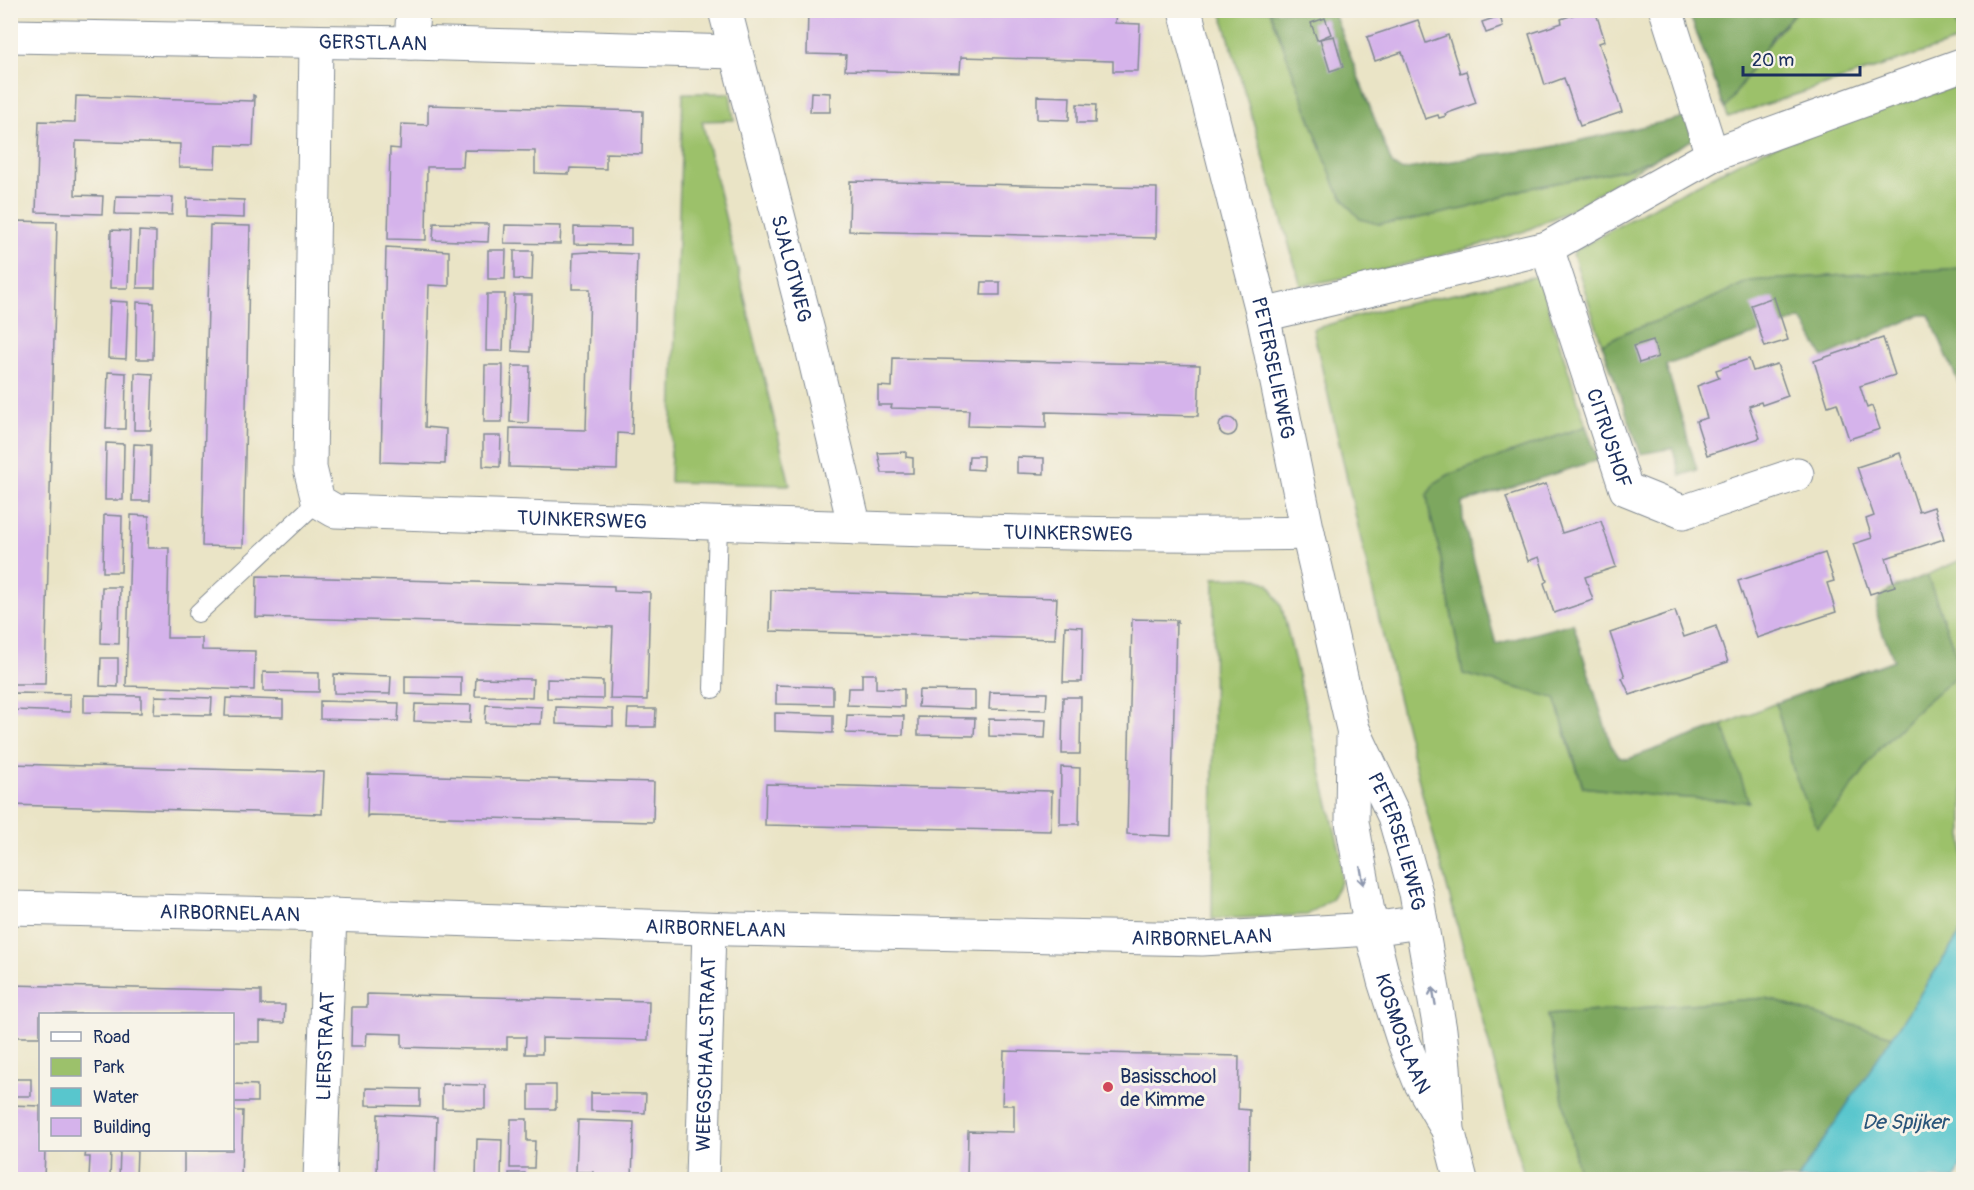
<svg xmlns="http://www.w3.org/2000/svg" width="1974" height="1190" font-family="Pangolin,sans-serif">
	<rect width="100%" height="100%" fill="#f7f3e8"/>
	<filter id="ink" filterUnits="userSpaceOnUse"><feTurbulence type="fractalNoise" baseFrequency=".0167" numOctaves="2"/><feDisplacementMap in="SourceGraphic" scale="12" xChannelSelector="R" yChannelSelector="G"/><feConvolveMatrix kernelMatrix="1 2 1 2 8 2 1 2 1" color-interpolation-filters="sRGB"/></filter>
	<filter id="wash" filterUnits="userSpaceOnUse"><feTurbulence type="fractalNoise" baseFrequency=".008" numOctaves="4" result="noise"/><feDisplacementMap in="SourceGraphic" scale="24" xChannelSelector="R" yChannelSelector="G"/><feGaussianBlur stdDeviation="1.35" result="paint"/><feColorMatrix in="noise" values="0 0 0 0 0 0 0 0 0 0 0 0 0 0 0 0 0 1.4 0 .05"/><feComposite in="paint" operator="in"/></filter>
	<g filter="url(#wash)">
		<rect width="100%" height="100%" fill="#eae4c6"/>
		<g fill="#9cc16b" stroke="#5c7864" stroke-width="1.5">
			<polygon points="1221,11 1270,11 1336,188 1378,224 1399,222 1468,208 1525,189 1627,169 1655,158 1569,211 1525,231 1488,243 1374,272 1301,286"/>
			<path d="M1797 11H1950L1961 40 1728 117 1725 109C1747 74 1769 41 1797 11Z"/>
			<polygon points="1963,83 1963,268 1749,281 1687,310 1626,332 1602,344 1573,254 1579,248 1645,211 1759,152"/>
			<polygon points="683,93 730,93 734,120 702,121 790,485 670,482"/>
			<polygon points="1538,276 1586,426 1448,475 1429,510 1439,549 1463,674 1556,698 1568,743 1583,787 1657,796 1748,802 1723,725 1776,703 1795,776 1839,805 1880,748 1919,708 1962,671 1927,575 1963,559 1963,929 1893,1036 1811,1013 1766,998 1548,1015 1556,1067 1580,1179 1525,1179 1423,797 1385,645 1313,329 1379,310"/>
			<polygon points="1252,577 1269,584 1282,608 1341,855 1341,882 1331,899 1307,915 1212,919 1214,578"/>
		</g>
		<g fill="#7da75f" stroke="#4c6b5e" stroke-width="1.5">
			<polygon points="1270,11 1333,11 1392,164 1401,170 1494,154 1542,149 1685,117 1694,139 1663,155 1627,169 1525,189 1468,208 1399,222 1378,224 1360,219 1350,208 1336,188"/>
			<polygon points="1695,11 1797,11 1774,35 1725,109 1689,13"/>
			<polygon points="1950,11 1963,11 1963,39 1961,40"/>
			<polygon points="1963,268 1963,393 1929,315 1921,315 1823,357 1805,324 1800,319 1666,365 1697,470 1680,476 1673,448 1641,454 1602,344 1626,332 1687,310 1749,281"/>
			<polygon points="1586,426 1598,460 1462,503 1463,520 1496,644 1573,623 1611,745 1619,757 1628,759 1723,725 1749,802 1657,796 1583,787 1555,698 1463,674 1439,549 1429,510 1427,495 1435,483 1448,475"/>
			<path d="M1927 575 1962 671 1919 708 1880 748 1839 805 1817 827 1795 776 1776 703 1894 660C1889 645 1866 607 1883 594 1895 585 1913 581 1927 575Z"/>
			<polygon points="1766,998 1811,1013 1893,1036 1798,1179 1580,1179 1556,1067 1548,1015"/>
		</g>
		<polygon fill="#58c6cd" stroke="#3a7a96" stroke-width="1.5" points="1963,929 1964,1158 1955,1179 1798,1179"/>
		<g id="blocks">
			<g fill="#d5b3eb">
				<polygon points="808,10 1116,10 1115,23 1140,24 1138,71 1113,71 1113,61 961,57 960,73 845,70 846,55 807,54"/>
				<polygon points="1587,10 1595,10 1605,41 1599,43 1622,112 1580,126 1564,78 1545,85 1529,34 1562,23 1561,19"/>
				<polygon points="1500,16 1503,27 1486,33 1482,22"/>
				<polygon points="1325,18 1331,34 1317,40 1311,23"/>
				<polygon points="1418,20 1426,43 1448,35 1460,73 1466,71 1476,103 1445,114 1446,116 1439,118 1438,115 1425,119 1402,52 1375,61 1367,37"/>
				<polygon points="1334,36 1343,67 1330,71 1320,39"/>
				<polygon points="811,92 830,93 830,112 810,112"/>
				<polygon points="253,95 255,96 253,146 216,145 215,168 179,167 180,144 76,141 75,195 103,196 102,214 36,212 39,121 75,122 76,96 253,101"/>
				<polygon points="1037,96 1070,97 1069,120 1037,119"/>
				<polygon points="1077,104 1096,105 1095,123 1077,123"/>
				<polygon points="428,105 643,111 642,154 606,153 606,169 570,168 569,174 535,173 535,151 464,150 463,167 427,167 426,240 388,239 390,148 400,149 401,124 428,125"/>
				<polygon points="850,181 1157,188 1156,238 849,231"/>
				<polygon points="116,196 173,197 172,215 115,214"/>
				<polygon points="187,198 244,200 244,218 187,216"/>
				<polygon points="16,221 57,222 45,684 10,684 10,455"/>
				<polygon points="434,223 489,224 488,242 433,240"/>
				<polygon points="210,225 250,226 243,547 202,546"/>
				<polygon points="505,225 561,226 560,244 504,243"/>
				<polygon points="574,227 631,228 631,245 574,244"/>
				<polygon points="111,230 130,231 128,288 110,288"/>
				<polygon points="139,231 156,232 155,288 137,288"/>
				<polygon points="386,247 449,251 449,286 429,285 425,427 446,429 445,464 381,462"/>
				<polygon points="488,250 506,250 505,279 488,279"/>
				<polygon points="514,251 533,251 532,280 514,279"/>
				<polygon points="589,252 637,254 632,434 618,433 617,470 509,467 510,428 586,430 590,289 572,289 573,253"/>
				<polygon points="982,282 1000,282 1000,295 981,295"/>
				<polygon points="487,294 505,294 503,351 486,351"/>
				<polygon points="514,295 532,295 530,352 512,351"/>
				<polygon points="1774,297 1788,340 1765,347 1751,305"/>
				<polygon points="110,301 128,302 126,359 108,358"/>
				<polygon points="137,302 154,303 153,359 136,359"/>
				<polygon points="1883,338 1895,375 1860,386 1867,408 1872,406 1880,429 1849,439 1837,403 1828,406 1814,361"/>
				<polygon points="1653,340 1658,357 1639,363 1633,346"/>
				<polygon points="893,358 1200,365 1198,416 1046,412 1046,428 968,426 969,410 891,408 892,405 878,405 878,386 892,387"/>
				<polygon points="1749,359 1753,371 1777,364 1788,396 1762,405 1761,402 1749,406 1760,438 1707,455 1696,421 1707,418 1697,386 1719,378 1716,370"/>
				<polygon points="485,365 503,365 502,422 484,422"/>
				<polygon points="512,366 530,366 528,423 510,422"/>
				<polygon points="108,372 126,373 125,429 106,429"/>
				<polygon points="135,373 153,374 151,430 134,430"/>
				<circle cx="1228" cy="427" r="9"/>
				<polygon points="483,436 501,436 500,467 483,466"/>
				<polygon points="106,443 124,444 123,500 105,500"/>
				<polygon points="134,444 151,445 150,501 132,501"/>
				<polygon points="906,452 906,457 913,458 913,473 882,473 878,453"/>
				<polygon points="1900,453 1919,512 1934,507 1944,539 1886,558 1895,586 1870,594 1853,544 1872,538 1866,519 1874,516 1857,467"/>
				<polygon points="969,456 983,456 983,470 968,469"/>
				<polygon points="1017,457 1044,458 1044,474 1017,473"/>
				<polygon points="1546,484 1562,533 1601,521 1616,567 1585,577 1593,600 1554,613 1544,583 1547,581 1539,557 1528,561 1506,497"/>
				<polygon points="104,515 122,516 121,572 103,572"/>
				<polygon points="131,515 149,516 148,548 169,548 167,638 202,638 202,650 255,651 254,690 126,686"/>
				<polygon points="1825,553 1834,581 1827,583 1836,612 1757,638 1738,581"/>
				<polygon points="257,576 614,586 614,591 650,592 647,700 610,699 613,627 256,617"/>
				<polygon points="102,587 120,587 119,644 101,643"/>
				<polygon points="771,590 1057,598 1055,639 770,631"/>
				<polygon points="1675,611 1684,637 1716,626 1728,662 1630,695 1622,678 1625,677 1610,633"/>
				<polygon points="1132,619 1178,620 1178,623 1176,622 1171,836 1127,834"/>
				<polygon points="1065,626 1083,627 1082,682 1063,682"/>
				<polygon points="101,658 118,658 118,687 100,686"/>
				<polygon points="263,672 319,673 319,692 263,691"/>
				<polygon points="334,674 391,676 390,694 334,693"/>
				<polygon points="862,674 876,674 876,688 904,689 904,707 847,705 848,688 862,688"/>
				<polygon points="405,676 461,677 461,696 405,694"/>
				<polygon points="476,678 533,679 532,697 475,696"/>
				<polygon points="547,679 603,681 603,699 547,698"/>
				<polygon points="776,685 833,687 833,705 776,704"/>
				<polygon points="919,690 975,691 975,709 918,707"/>
				<polygon points="990,692 1047,693 1046,710 989,709"/>
				<polygon points="13,693 70,694 70,712 13,710"/>
				<polygon points="84,695 141,696 141,713 84,712"/>
				<polygon points="155,696 212,698 211,715 154,714"/>
				<polygon points="1063,697 1081,697 1080,754 1062,754"/>
				<polygon points="226,698 283,700 283,717 225,716"/>
				<polygon points="320,701 399,703 398,721 320,719"/>
				<polygon points="415,704 471,705 470,723 414,721"/>
				<polygon points="486,705 542,707 541,724 485,723"/>
				<polygon points="556,707 613,709 613,726 556,724"/>
				<polygon points="628,709 656,709 655,727 627,727"/>
				<polygon points="775,713 833,715 833,733 775,731"/>
				<polygon points="847,715 904,716 903,735 846,733"/>
				<polygon points="918,717 975,718 974,736 918,735"/>
				<polygon points="989,719 1046,720 1045,738 989,736"/>
				<polygon points="10,764 324,772 322,814 10,805"/>
				<polygon points="1061,767 1080,768 1079,824 1060,824"/>
				<polygon points="368,774 654,782 653,822 369,815 367,817"/>
				<polygon points="766,784 1052,791 1051,831 765,825"/>
				<polygon points="10,985 261,991 261,1005 285,1005 284,1023 260,1022 260,1042 232,1042 232,1014 40,1014 40,1037 13,1037 14,1024 10,1024"/>
				<polygon points="367,994 649,1001 648,1040 542,1038 542,1054 525,1054 526,1037 507,1037 507,1049 472,1049 402,1047 402,1034 367,1033 366,1046 351,1046 352,1007 367,1007"/>
				<polygon points="1004,1051 1239,1056 1238,1109 1250,1110 1249,1179 967,1179 968,1131 1014,1132 1014,1105 1002,1105"/>
				<rect x="10" y="1079" width="21" height="17"/>
				<polygon points="232,1084 257,1085 257,1102 232,1102"/>
				<polygon points="442,1084 485,1085 485,1109 442,1108"/>
				<rect x="529" y="1085" width="27" height="24"/>
				<polygon points="366,1088 420,1089 420,1106 366,1105"/>
				<polygon points="591,1093 646,1094 645,1113 591,1111"/>
				<polygon points="10,1105 40,1106 40,1150 45,1150 44,1179 10,1179"/>
				<polygon points="232,1111 243,1111 241,1179 184,1179 184,1150 232,1150"/>
				<polygon points="378,1114 437,1117 435,1179 377,1179"/>
				<polygon points="511,1119 527,1119 527,1141 535,1141 534,1168 510,1168"/>
				<polygon points="578,1120 634,1122 632,1179 593,1179 593,1172 576,1172"/>
				<polygon points="477,1139 502,1140 501,1179 476,1179"/>
				<polygon points="86,1150 111,1150 110,1179 89,1179 90,1157 85,1157"/>
				<polygon points="120,1150 137,1150 136,1179 119,1179"/>
				<rect x="509" y="1173" width="16" height="6"/>
			</g>
		</g>
	</g>
	<g filter="url(#ink)">
		<use href="#blocks" fill-opacity="0" stroke="#828a92" stroke-width="1.5"/>
		<g fill="none" stroke-linecap="round" stroke-linejoin="round">
			<defs>
				<g id="service">
					<polyline points="198,613 318,501"/>
					<polyline points="713,689 718,525"/>
				</g>
				<g id="minor">
					<path id="s1" d="M725 10 808 331 855 528"/>
					<polyline points="1666,10 1712,155"/>
					<path id="s2" d="M10 36 411 43 735 52"/>
					<path id="s3" d="M316 43 310 468 318 501 335 511C533 518 732 525 931 530 1057 533 1182 536 1308 533"/>
					<polyline points="411,43 413,10"/>
					<path id="s4" d="M1547 248 1626 489 1683 512 1797 474"/>
					<polyline points="1263,315 1547,248 1712,155 1964,64"/>
					<path id="s5" d="M320 1180 330 915"/>
					<path id="s6" d="M702 1180 709 929"/>
				</g>
				<g id="tertiary">
					<path id="s7" d="M1185 10 1263 315 1308 533 1353 729 1394 816 1416 893 1440 1030 1444 1067 1448 1130 1461 1180"/>
					<path id="s8" d="M1353 737 1352 822 1371 929 1384 981 1403 1040 1420 1082 1445 1125"/>
					<path id="s9" d="M10 908 330 915 731 929 1202 939 1371 929 1421 922"/>
				</g>
			</defs>
			<use href="#service" stroke="#828a92" stroke-width="20"/>
			<use href="#minor" stroke="#828a92" stroke-width="35"/>
			<use href="#tertiary" stroke="#828a92" stroke-width="35"/>
			<use href="#service" stroke="#fff" stroke-width="18"/>
			<use href="#minor" stroke="#fff" stroke-width="33"/>
			<use href="#tertiary" stroke="#fff" stroke-width="33"/>
		</g>
		<defs><path id="oneway-shaft" d="M-6 0H5M1.5-3L5.5 0L1.5 3" fill="none" stroke-width="1.6" stroke-linecap="round" stroke-linejoin="round" transform="scale(1.5)"/></defs>
		<g stroke="#8d97ae">
			<use href="#oneway-shaft" transform="translate(1362 876) rotate(80)"/>
			<use href="#oneway-shaft" transform="translate(1434 996) rotate(-100)"/>
		</g>
	</g>
	<circle fill="#d1495b" stroke="#f7f3e8" stroke-width="2" cx="1108" cy="1087" r="6"/>
	<g text-anchor="middle" stroke-width="6" stroke-linejoin="round" paint-order="stroke">
		<g font-size="20" fill="#1b2f5e" stroke="#f7f3e8">
			<text dy="7" stroke="none"><textPath href="#s2" startOffset="363">GERSTLAAN</textPath></text>
			<text dy="7" stroke="none"><textPath href="#s1" startOffset="267">SJALOTWEG</textPath></text>
			<text dy="7" stroke="none"><textPath href="#s7" startOffset="369">PETERSELIEWEG</textPath></text>
			<text dy="7" stroke="none"><textPath href="#s4" startOffset="200">CITRUSHOF</textPath></text>
			<text dy="7" stroke="none"><textPath href="#s3" startOffset="726">TUINKERSWEG</textPath></text>
			<text dy="7" stroke="none"><textPath href="#s3" startOffset="1212">TUINKERSWEG</textPath></text>
			<text dy="7" stroke="none"><textPath href="#s7" startOffset="860">PETERSELIEWEG</textPath></text>
			<text dy="7" stroke="none"><textPath href="#s9" startOffset="220">AIRBORNELAAN</textPath></text>
			<text dy="7" stroke="none"><textPath href="#s9" startOffset="706">AIRBORNELAAN</textPath></text>
			<text dy="7" stroke="none"><textPath href="#s9" startOffset="1192">AIRBORNELAAN</textPath></text>
			<text dy="7" stroke="none"><textPath href="#s8" startOffset="303">KOSMOSLAAN</textPath></text>
			<text dy="7" stroke="none"><textPath href="#s5" startOffset="134">LIERSTRAAT</textPath></text>
			<text dy="7" stroke="none"><textPath href="#s6" startOffset="126">WEEGSCHAALSTRAAT</textPath></text>
		</g>
		<g font-size="20" fill="#1b2f5e" stroke="#f7f3e8" text-anchor="start">
			<text x="1120" y="1083">Basisschool<tspan x="1120" dy="23">de Kimme</tspan></text>
		</g>
		<g font-size="21" font-style="italic" fill="#2a557a" stroke="#f7f3e8">
			<text x="1905" y="1129">De Spijker</text>
		</g>
	</g>
	<rect width="1974" height="1190" fill="none" stroke="#f7f3e8" stroke-width="36"/>
	<rect x="39" y="1013" width="195" height="138" fill="#f7f3e8" stroke="#9fa5b1" stroke-width="1.5"/>
	<rect x="51" y="1032" width="30" height="9" fill="#ffffff" stroke="#9fa5b1" stroke-width="1.5"/>
	<text x="93" y="1043" font-size="18" fill="#1b2f5e">Road</text>
	<rect x="51" y="1058" width="30" height="18" fill="#9cc16b" stroke="#9fa5b1" stroke-width="1.5"/>
	<text x="93" y="1073" font-size="18" fill="#1b2f5e">Park</text>
	<rect x="51" y="1088" width="30" height="18" fill="#58c6cd" stroke="#9fa5b1" stroke-width="1.5"/>
	<text x="93" y="1103" font-size="18" fill="#1b2f5e">Water</text>
	<rect x="51" y="1118" width="30" height="18" fill="#d5b3eb" stroke="#9fa5b1" stroke-width="1.5"/>
	<text x="93" y="1133" font-size="18" fill="#1b2f5e">Building</text>
	<path d="M1743 66v9h117v-9" fill="none" stroke="#1b2f5e" stroke-width="3"/>
	<text x="1752" y="66" font-size="18" fill="#1b2f5e" stroke="#f7f3e8" stroke-width="4.5" paint-order="stroke">20 m</text>
</svg>
